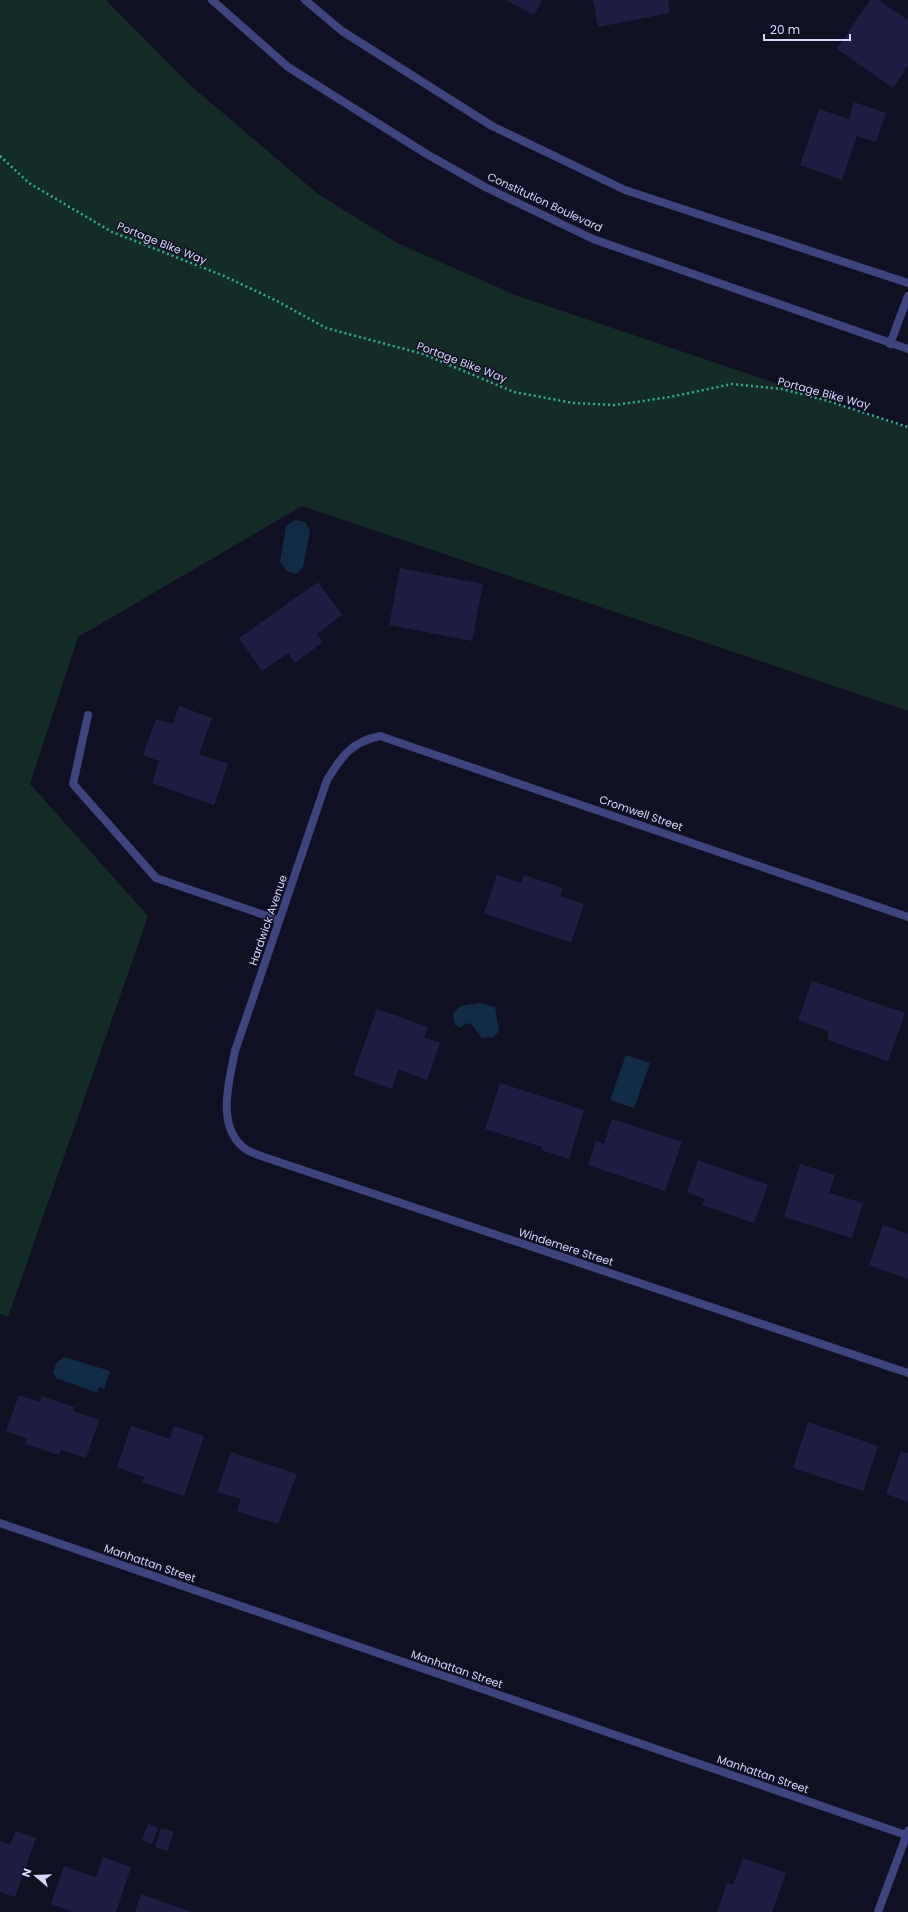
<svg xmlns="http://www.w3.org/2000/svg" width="908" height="1912" font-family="Poppins,sans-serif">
	<rect width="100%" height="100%" fill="#101023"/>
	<polygon fill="#132c28" points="0,0 106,0 191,86 318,194 397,243 515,295 908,428 908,711 302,506 78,637 30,784 148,916 8,1317 0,1314"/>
	<g fill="#112d45">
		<polygon points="295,520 305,522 310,531 303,567 296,574 287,571 280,562 286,526"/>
		<polygon points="480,1003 495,1007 499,1031 493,1037 482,1038 472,1025 466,1023 460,1028 455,1025 453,1014 460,1006"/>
		<polygon points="626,1055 650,1063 634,1108 610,1100"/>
		<polygon points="64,1357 110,1371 104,1389 99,1387 97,1393 56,1378 53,1372 57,1362"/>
	</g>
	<g fill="#1f1d42">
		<polygon points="505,0 542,0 534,15"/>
		<polygon points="593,0 668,0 670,13 598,27"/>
		<polygon points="870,0 878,0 908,20 908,66 893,88 837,49"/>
		<polygon points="854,102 886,113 876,142 857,136 842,180 800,165 819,109 849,119"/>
		<polygon points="400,568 483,584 472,641 389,625"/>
		<polygon points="318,582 342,615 317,634 323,642 295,663 288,653 262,671 239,638"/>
		<polygon points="179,706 212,718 199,754 228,764 214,805 152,783 159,761 143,755 156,719 173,724"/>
		<polygon points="497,875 521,883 524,875 563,888 560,896 584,904 571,943 484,913"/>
		<polygon points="812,981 905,1013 888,1061 828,1040 828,1031 798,1020"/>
		<polygon points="377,1009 428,1027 424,1037 440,1043 427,1080 398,1069 392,1089 353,1075"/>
		<polygon points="500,1083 584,1110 569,1159 541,1150 542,1147 485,1129"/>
		<polygon points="612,1119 682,1142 665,1191 588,1165 596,1141 604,1144"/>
		<polygon points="698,1160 768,1185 754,1223 702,1205 705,1199 687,1192"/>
		<polygon points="800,1164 835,1175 829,1193 863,1203 852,1238 784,1217"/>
		<polygon points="883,1225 908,1234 908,1279 869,1265"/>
		<polygon points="19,1395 40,1402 42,1396 74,1407 73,1411 99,1420 86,1458 61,1450 59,1455 25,1444 27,1439 6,1431"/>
		<polygon points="808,1422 878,1446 863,1491 793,1468"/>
		<polygon points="131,1426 170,1439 174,1426 204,1436 184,1496 142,1482 144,1477 117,1467"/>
		<polygon points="901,1451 908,1453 908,1502 886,1494"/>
		<polygon points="231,1452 297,1474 278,1524 237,1511 241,1499 217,1492"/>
		<polygon points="148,1824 158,1828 152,1844 142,1840"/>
		<polygon points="161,1828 174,1832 167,1851 155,1847"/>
		<polygon points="16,1831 36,1838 15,1897 0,1892 0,1841 10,1844"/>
		<polygon points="103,1857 131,1867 116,1912 73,1912 51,1904 64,1866 96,1877"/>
		<polygon points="743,1858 786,1873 772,1912 717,1912 727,1883 733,1885"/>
		<polygon points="141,1894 192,1912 135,1912"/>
	</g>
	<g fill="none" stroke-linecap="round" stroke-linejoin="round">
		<polyline stroke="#37ad94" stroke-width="2.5" stroke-dasharray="2 3" stroke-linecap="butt" points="0,156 29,183 112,232 224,276 277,301 326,328 423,354 514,392 573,403 615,405 670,397 732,384 782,389 828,401 908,427"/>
		<polyline stroke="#3e457e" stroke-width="8" points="88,715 73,784 156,878 279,920"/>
		<g stroke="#3e457e" stroke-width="8">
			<polyline points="890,344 908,296"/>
			<path d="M908 917 380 736C351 742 342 756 327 780L235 1051C229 1082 215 1129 247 1150 252 1153 259 1155 264 1157L908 1373"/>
			<polyline points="0,1523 906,1835"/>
			<polyline points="878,1912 908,1831"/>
		</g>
		<g stroke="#3e457e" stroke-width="8">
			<polyline points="212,0 288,67 425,153 485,187 593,239 908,349"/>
			<polyline points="305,0 342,31 492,126 625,190 908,283"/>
		</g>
	</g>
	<g text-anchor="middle" stroke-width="3" stroke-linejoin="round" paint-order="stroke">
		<g font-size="11" fill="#d5d6fc" stroke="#101023">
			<text transform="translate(545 202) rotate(25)" y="4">Constitution Boulevard</text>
			<text transform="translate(162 243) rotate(22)" y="4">Portage Bike Way</text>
			<text transform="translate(462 362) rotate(21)" y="4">Portage Bike Way</text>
			<text transform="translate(824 393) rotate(15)" y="4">Portage Bike Way</text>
			<text transform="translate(641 813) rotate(19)" y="4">Cromwell Street</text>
			<text transform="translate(268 920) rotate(-71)" y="4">Hardwick Avenue</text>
			<text transform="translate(566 1247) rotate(18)" y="4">Windemere Street</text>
			<text transform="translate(150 1563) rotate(19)" y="4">Manhattan Street</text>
			<text transform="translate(457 1669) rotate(19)" y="4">Manhattan Street</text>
			<text transform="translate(763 1774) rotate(19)" y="4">Manhattan Street</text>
		</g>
	</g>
	<g transform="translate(36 1876) rotate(289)" stroke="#101023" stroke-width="3" paint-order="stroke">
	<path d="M0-3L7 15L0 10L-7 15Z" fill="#d5d6fc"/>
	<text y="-6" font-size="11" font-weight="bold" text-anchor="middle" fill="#d5d6fc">N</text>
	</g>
	<path d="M764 34v6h86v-6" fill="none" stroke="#d5d6fc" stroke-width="2"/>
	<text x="770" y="34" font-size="12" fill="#d5d6fc" stroke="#101023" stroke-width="3" paint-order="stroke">20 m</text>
</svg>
